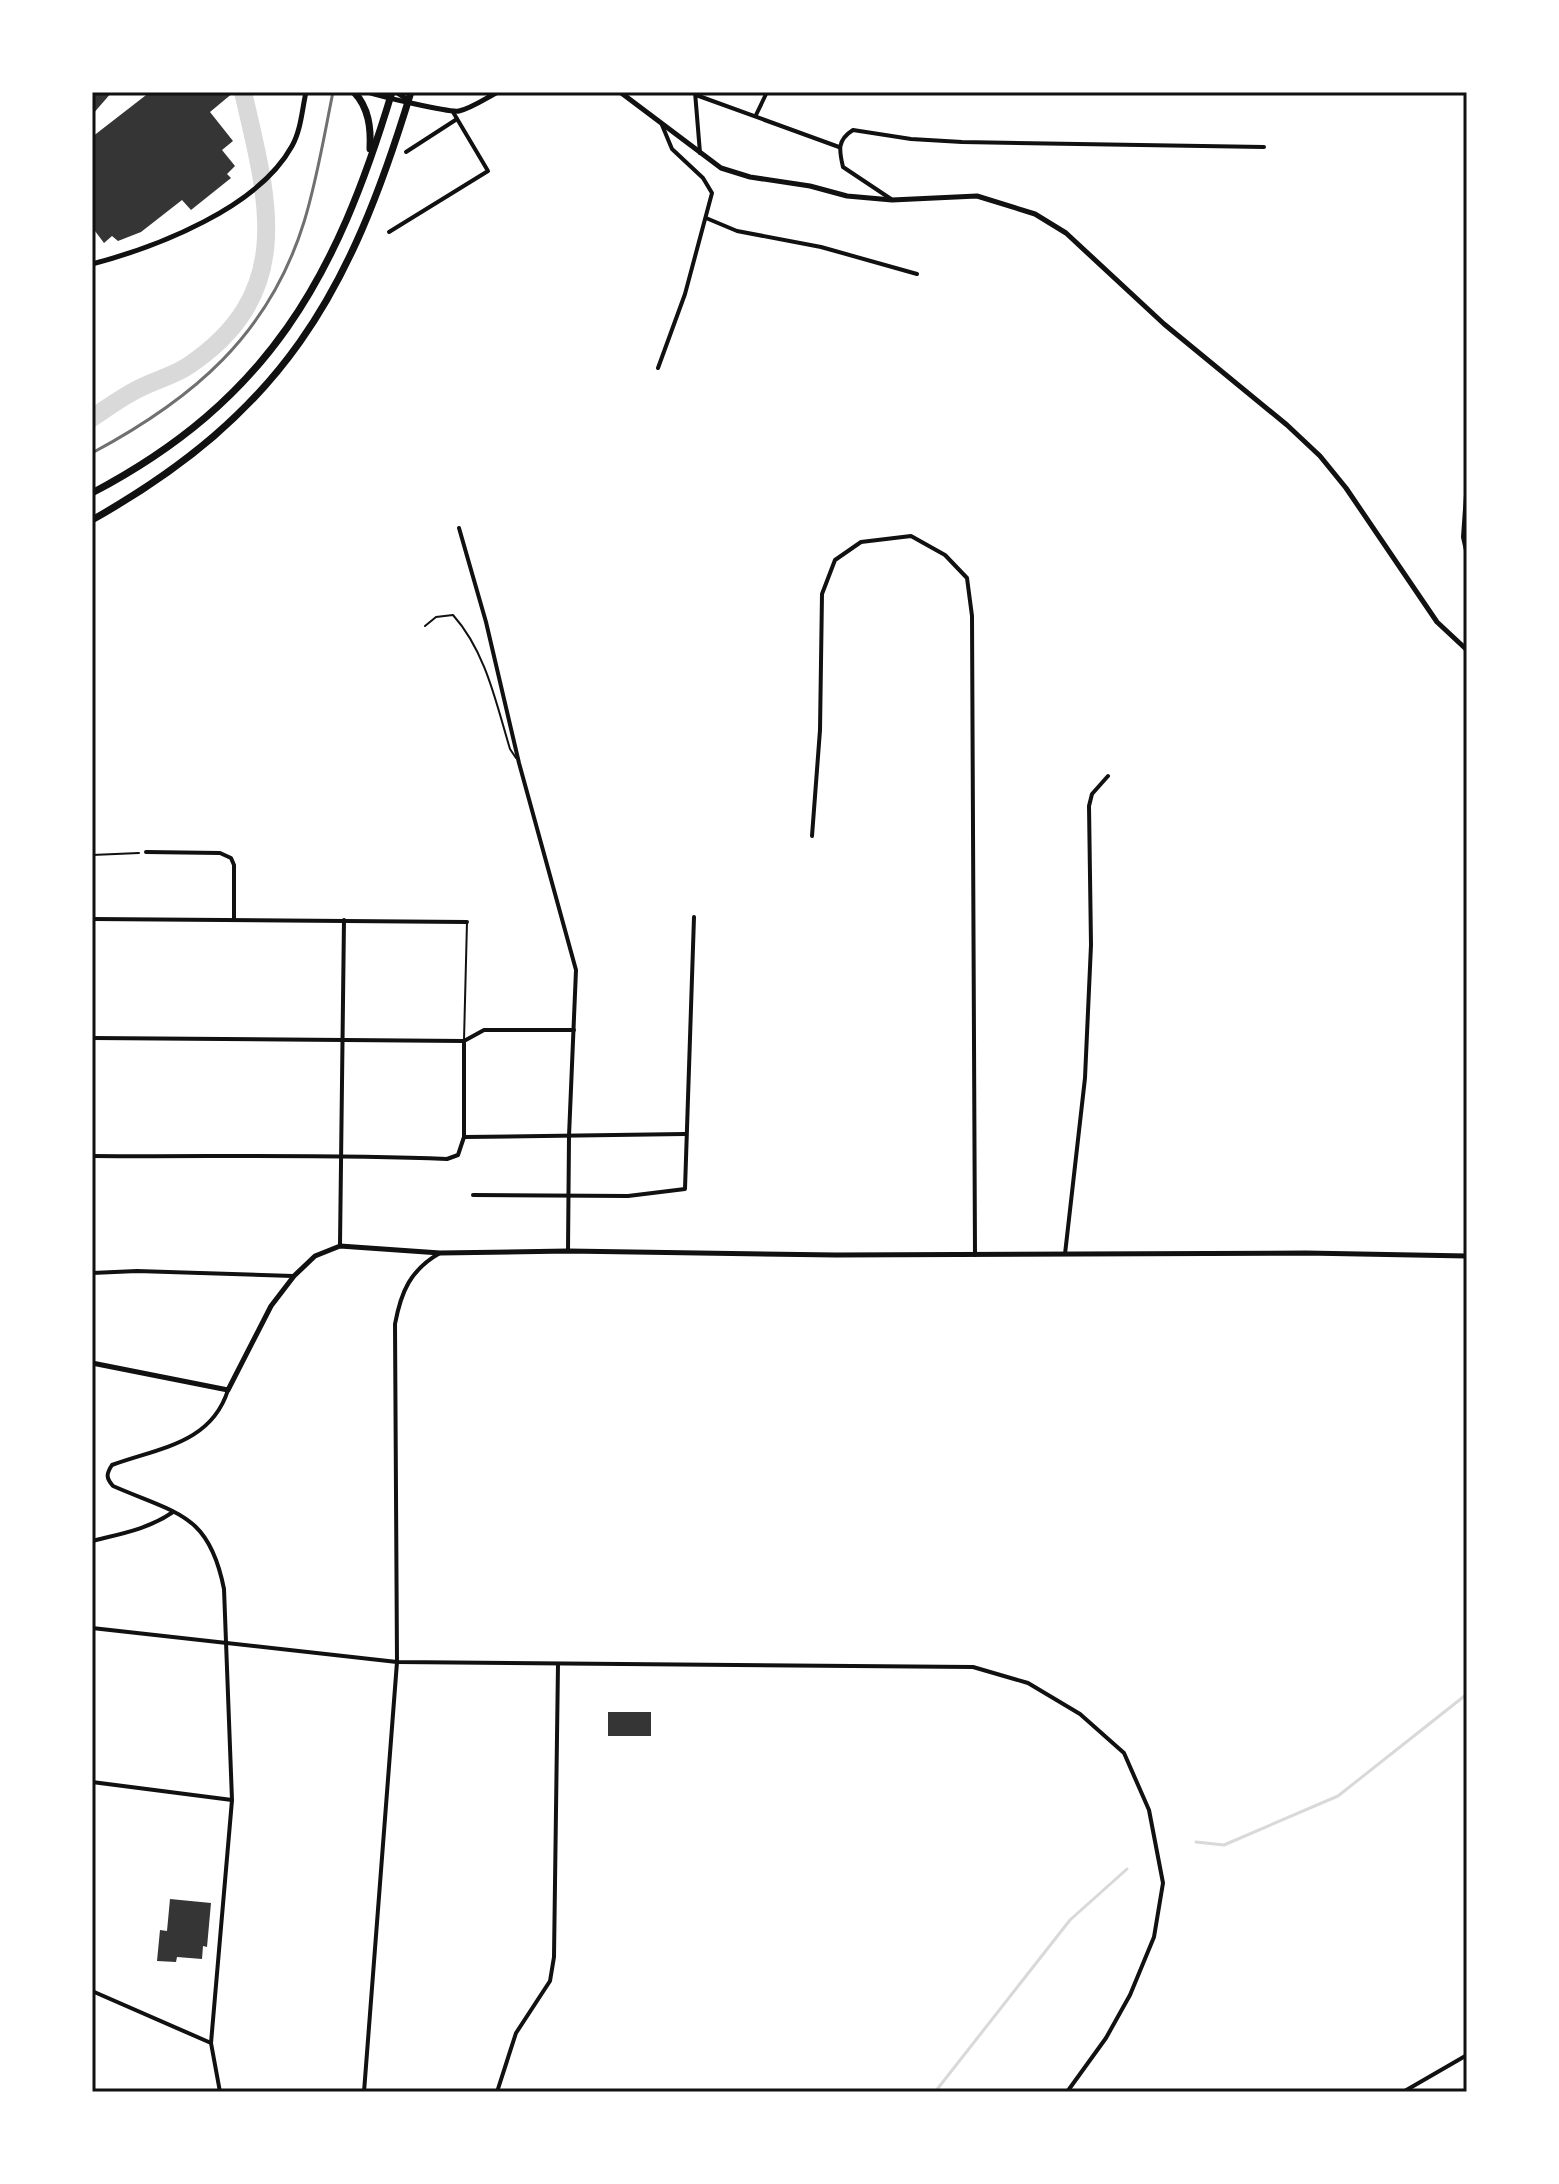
<svg xmlns="http://www.w3.org/2000/svg" width="1559" height="2184" font-family="'Playfair Display',serif">
	<rect width="100%" height="100%" fill="#fff"/>
	<g fill="none" stroke-linecap="round" stroke-linejoin="round">
		<g stroke="#d9d9d9" stroke-width="3">
			<polyline points="1196,1842 1224,1845 1338,1796 1467,1694"/>
			<polyline points="935,2092 1070,1920 1127,1869"/>
		</g>
		<path stroke="#d9d9d9" stroke-width="18" d="M92 418C107 408 122 397 138 389 155 380 173 376 188 366 297 293 268 200 243 92"/>
	</g>
	<g fill="#353535">
		<polygon points="92,92 112,92 92,115"/>
		<polygon points="150,92 234,92 210,112 233,141 222,150 235,166 227,174 231,178 191,210 182,200 141,232 118,241 112,236 104,243 92,227 92,137"/>
		<rect x="608" y="1712" width="43" height="24"/>
		<polygon points="170,1899 211,1903 207,1947 203,1946 202,1959 177,1957 176,1962 157,1961 160,1930 167,1931"/>
	</g>
	<g fill="none" stroke-linecap="round" stroke-linejoin="round">
		<polyline stroke="#111" stroke-width="2" points="92,855 139,853"/>
		<g stroke="#111" stroke-width="2">
			<path d="M425 626 436 617 453 615C486 652 496 703 510 749L516 758"/>
			<polyline points="464,1040 467,922"/>
		</g>
		<g stroke="#111" stroke-width="4">
			<polyline points="695,92 700,153"/>
			<polyline points="696,95 839,147"/>
			<polyline points="756,115 767,92"/>
			<polyline points="406,152 457,119"/>
			<path d="M891 199 843 167C839 150 837 140 853 130L911 139 962 142 1264 147"/>
			<polyline points="706,218 737,231 821,247 917,274"/>
			<polyline points="389,232 488,171 453,112"/>
			<polyline points="658,368 685,294 712,193 703,178 672,149 662,125"/>
			<polyline points="1467,481 1463,537 1467,555"/>
			<polyline points="459,528 486,622 519,763 576,970 569,1136 568,1251"/>
			<polyline points="812,836 820,730 822,594 835,560 861,542 911,536 945,555 967,578 972,616 975,1255"/>
			<polyline points="146,852 220,853 231,858 234,865 234,920"/>
			<polyline points="92,919 467,922"/>
			<polyline points="92,1038 464,1041 484,1030 574,1030"/>
			<polyline points="464,1137 685,1134"/>
			<path d="M92 1156C210 1157 328 1154 447 1159L458 1155 464 1137V1041"/>
			<polyline points="473,1195 628,1196 685,1189 694,917"/>
			<polyline points="340,1245 344,920"/>
			<polyline points="1065,1254 1085,1078 1091,945 1089,806 1092,794 1108,776"/>
			<polyline points="92,1273 137,1271 293,1276"/>
			<path d="M92 1541C120 1534 149 1529 173 1512"/>
			<polyline points="92,1628 397,1662 973,1667 1028,1683 1080,1714 1124,1753 1149,1810 1163,1883 1154,1937 1130,1995 1106,2038 1067,2092"/>
			<polyline points="92,1782 232,1800"/>
			<polyline points="92,1991 211,2043"/>
			<path d="M220 2092 211 2043 232 1800 224 1589C209 1513 177 1514 113 1486 106 1478 106 1474 112 1465 158 1448 211 1444 228 1390"/>
			<path d="M364 2092 397 1662 395 1324C401 1292 410 1270 440 1253"/>
			<polyline points="497,2092 516,2033 550,1981 554,1957 558,1664"/>
			<polyline points="1403,2092 1467,2055"/>
		</g>
		<g stroke="#111" stroke-width="5">
			<path d="M367 92C379 96 450 113 459 111 472 108 486 98 498 92"/>
			<polyline points="396,92 408,100"/>
			<polyline points="620,92 721,168 750,177 810,186 847,196 892,200 977,196 1035,214 1066,233 1164,324 1287,425 1320,456 1346,488 1437,622 1467,650"/>
			<path d="M92 264C157 247 258 208 292 146 301 130 302 110 306 92"/>
			<polyline points="92,1363 228,1390 271,1306 294,1276 315,1256 340,1246 440,1253 568,1251 836,1255 1306,1253 1467,1256"/>
		</g>
		<g stroke="#111" stroke-width="7">
			<path d="M354 92C369 108 371 128 370 149"/>
			<path d="M92 493C269 400 336 278 392 92"/>
			<path d="M92 520C283 412 349 296 411 92"/>
		</g>
		<path stroke="#707070" stroke-width="3" d="M92 453C193 399 269 335 304 222 317 180 324 136 333 92"/>
	</g>
	<rect width="1559" height="2184" fill="none" stroke="#ffffff" stroke-width="188"/>
	<rect x="94" y="94" width="1371" height="1996" fill="none" stroke="#111" stroke-width="3"/>
</svg>
